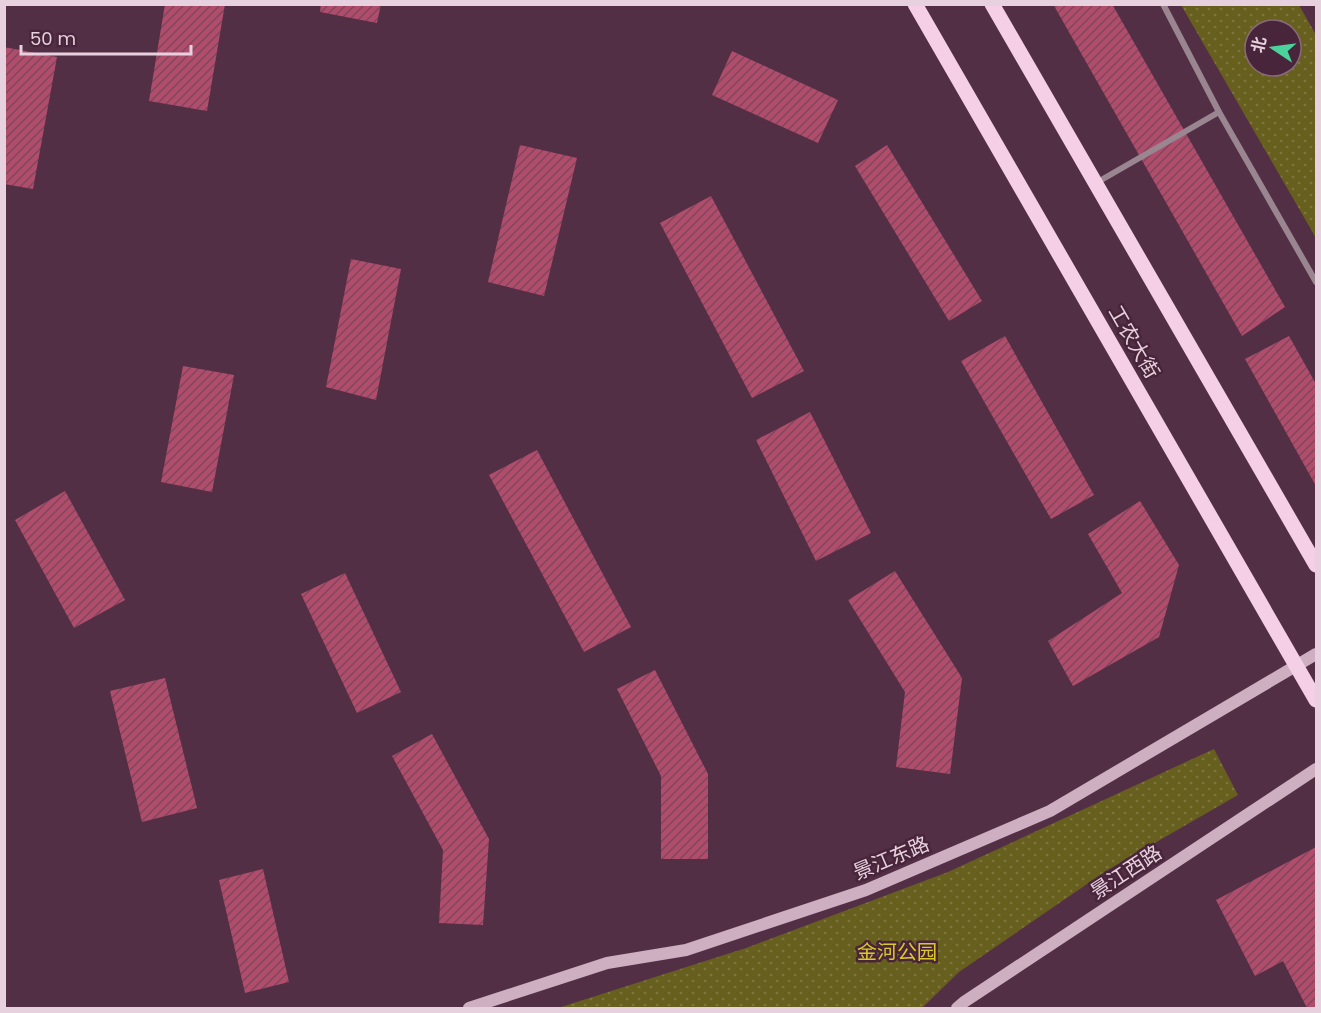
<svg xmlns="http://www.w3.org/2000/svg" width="1321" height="1013" font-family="Poppins,'Noto Sans SC',sans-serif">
	<defs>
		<pattern id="park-dots" width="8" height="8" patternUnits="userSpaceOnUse" patternTransform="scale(1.5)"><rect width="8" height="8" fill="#675f1d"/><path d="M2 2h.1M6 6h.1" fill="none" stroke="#7d753d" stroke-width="1.8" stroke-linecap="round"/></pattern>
		<pattern id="building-hatch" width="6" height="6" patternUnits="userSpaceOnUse" patternTransform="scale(1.5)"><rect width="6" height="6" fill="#b04c6c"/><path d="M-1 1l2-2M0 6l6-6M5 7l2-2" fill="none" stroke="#80465a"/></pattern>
	</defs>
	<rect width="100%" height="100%" fill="#532f46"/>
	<g fill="url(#park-dots)" fill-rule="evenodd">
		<path d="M1181 5H1299L1316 35V238ZM1255 30H1291V66H1255Z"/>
		<polygon points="1214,749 1238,795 1106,871 959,972 922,1008 558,1008 746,948 948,872"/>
	</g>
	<g fill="url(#building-hatch)">
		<polygon points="165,4 225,4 207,111 149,101"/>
		<polygon points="321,4 381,4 377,23 320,12"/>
		<polygon points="1053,4 1112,4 1285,307 1242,336"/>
		<polygon points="4,47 57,57 33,189 4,184"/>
		<polygon points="732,51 838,100 818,143 712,95"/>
		<polygon points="520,145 577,158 544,296 488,282"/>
		<polygon points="887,145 982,301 949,321 855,166"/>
		<polygon points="711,196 804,371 752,398 660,223"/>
		<polygon points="351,259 401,269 376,400 326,387"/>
		<polygon points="1005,336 1094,495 1051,519 961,361"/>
		<polygon points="1289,336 1316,384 1316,486 1245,359"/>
		<polygon points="183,366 234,375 212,492 161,482"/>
		<polygon points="810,412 871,533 816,561 756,440"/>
		<polygon points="537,450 631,627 584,652 489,475"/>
		<polygon points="65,491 125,600 74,628 15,520"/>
		<polygon points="1140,501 1179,565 1159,637 1073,686 1048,641 1122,593 1088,534"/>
		<polygon points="895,571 962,678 950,774 896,767 905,692 848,600"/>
		<polygon points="345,573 401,692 357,713 301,594"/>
		<polygon points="655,670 708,774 708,859 661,859 661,776 617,689"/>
		<polygon points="165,678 197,808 142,822 110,691"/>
		<polygon points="432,734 489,839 483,925 439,923 443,850 392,756"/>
		<polygon points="1316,847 1316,1008 1307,1008 1283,961 1255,976 1216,900"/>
		<polygon points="263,869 289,982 245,993 219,880"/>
	</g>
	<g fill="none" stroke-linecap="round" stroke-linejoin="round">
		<g stroke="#998691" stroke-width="6">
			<polyline points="1163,4 1219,112 1316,282"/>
			<polyline points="1096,183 1219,112"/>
		</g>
		<g stroke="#cdafc1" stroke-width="12">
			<polyline points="469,1008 607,963 686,950 866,890 1050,811 1316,654"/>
			<polyline points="957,1008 964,1002 1316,769"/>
		</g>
		<g stroke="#f5cfe5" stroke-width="15">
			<polyline points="915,4 1316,700"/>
			<polyline points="992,4 1316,565"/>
		</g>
	</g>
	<g text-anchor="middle" stroke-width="5" stroke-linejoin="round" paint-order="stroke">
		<g font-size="20" fill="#e7d1de" stroke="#48253b">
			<text transform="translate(1134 342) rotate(60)" y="7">工农大街</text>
			<text transform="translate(891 858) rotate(-23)" y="7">景江东路</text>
			<text transform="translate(1126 872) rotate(-33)" y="7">景江西路</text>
		</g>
		<g font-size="20" fill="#dbc929" stroke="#48253b">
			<text x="897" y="959">金河公园</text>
		</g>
	</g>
	<rect width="1321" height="1013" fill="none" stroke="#e7d1de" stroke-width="12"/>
	<g transform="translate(1273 48) rotate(283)"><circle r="28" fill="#48253b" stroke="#886a7c" stroke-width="1.5"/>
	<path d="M0-4.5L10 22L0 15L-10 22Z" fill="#4ad49c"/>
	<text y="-9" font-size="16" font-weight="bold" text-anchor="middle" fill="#e7d1de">北</text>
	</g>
	<path d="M21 45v9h170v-9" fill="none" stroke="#e7d1de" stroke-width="3"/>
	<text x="30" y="45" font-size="18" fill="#e7d1de" stroke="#48253b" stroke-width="4.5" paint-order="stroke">50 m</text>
</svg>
